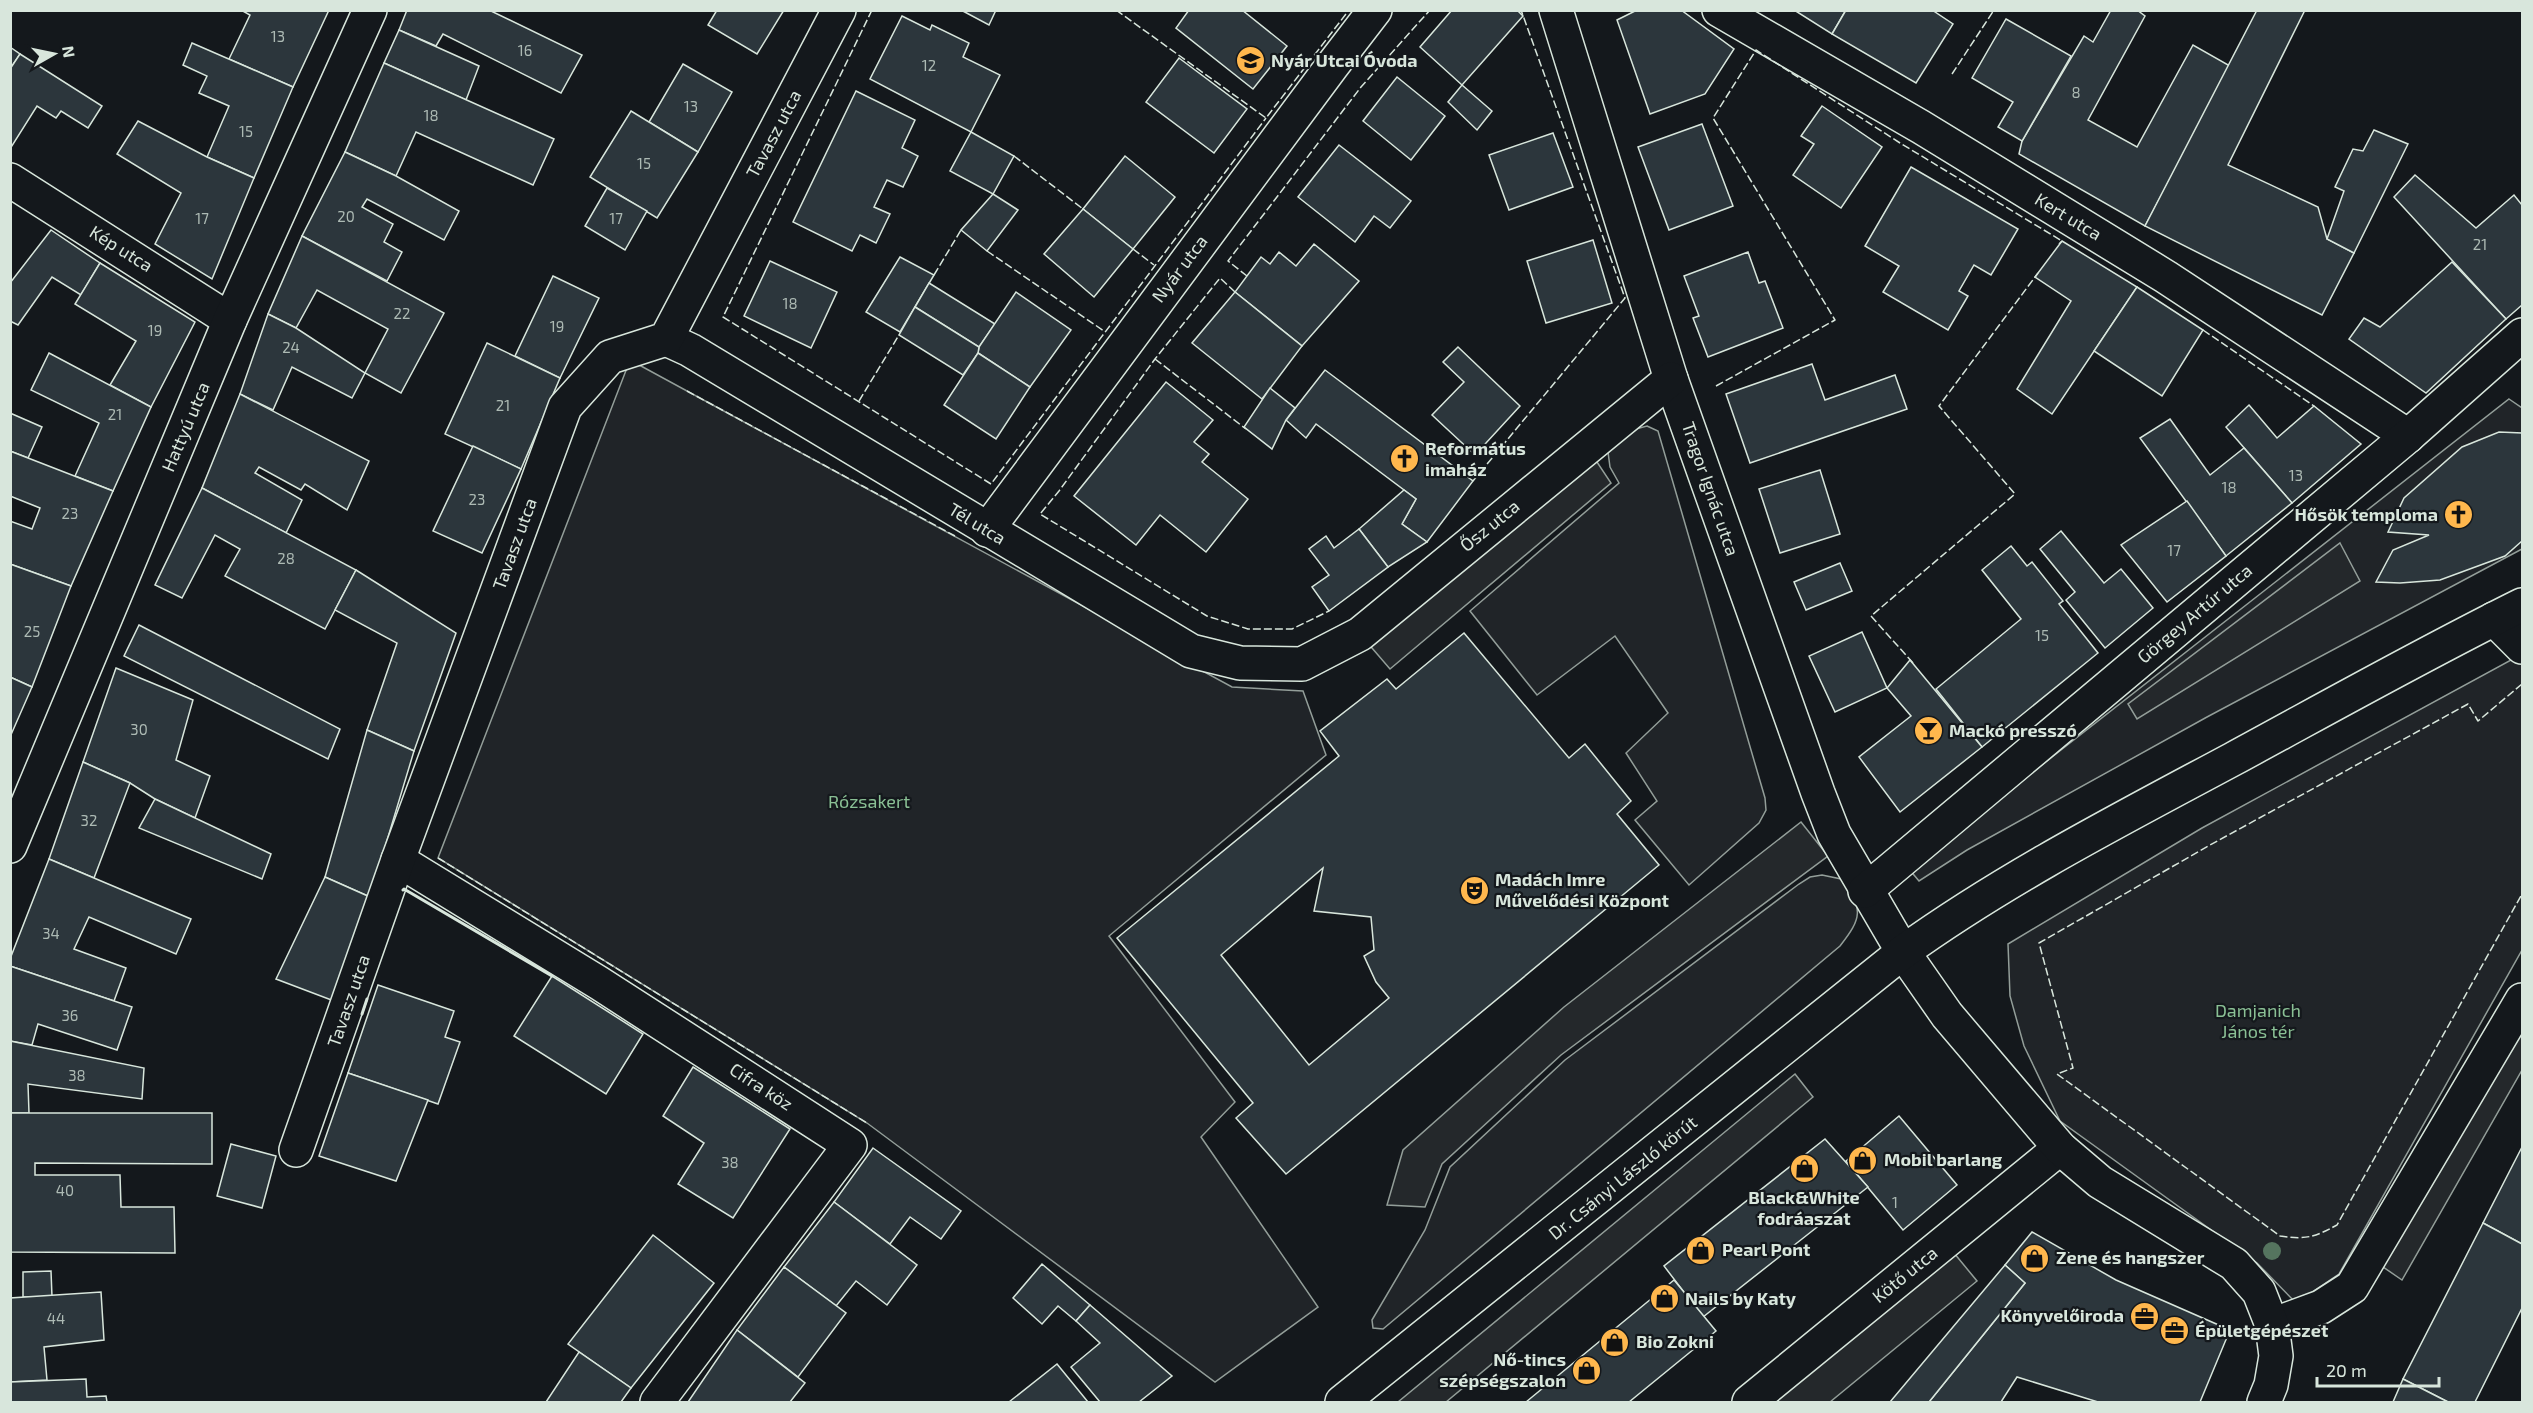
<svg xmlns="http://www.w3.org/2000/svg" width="2533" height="1413" font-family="'Exo 2',sans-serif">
	<rect width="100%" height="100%" fill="#14181c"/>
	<g fill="#202428" stroke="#939e99" stroke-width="1.5">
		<polygon points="630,360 1232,687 1303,691 1326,755 1109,936 1235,1102 1201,1137 1318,1307 1215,1382 867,1123 438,858"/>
		<polygon points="2509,399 2522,408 2522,549 2207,717 1967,850 1919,881 1909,869"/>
		<polygon points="1647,426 1658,431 1765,798 1766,810 1759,823 1689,885 1635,820 1657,801 1626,753 1668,713 1615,636 1537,695 1470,611 1619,483 1610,467 1608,452 1632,430"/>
		<polygon points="2522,654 2522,950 2339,1274 2296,1303 2257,1263 2060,1121 2024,1046 2010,996 2008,944 2202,828"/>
		<path d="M1822 875 1841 879C1864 909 1862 918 1840 946L1383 1329 1373 1328 1372 1320 1425 1230 1450 1167 1565 1060 1799 884 1810 877Z"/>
	</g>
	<g fill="#24282b" stroke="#939e99" stroke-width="1.5">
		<polygon points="1587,447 1611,483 1390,669 1360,634"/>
		<polygon points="2340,543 2360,581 2137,719 2128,704"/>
		<polygon points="1801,822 1828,856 1561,1055 1442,1164 1425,1207 1387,1205 1403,1150 1564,1007"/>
		<polygon points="2522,1000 2522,1070 2402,1280 2370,1258"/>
		<polygon points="1795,1074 1813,1097 1446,1402 1398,1402"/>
		<polygon points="1945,1242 1977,1281 1830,1402 1749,1402"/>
	</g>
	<g fill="#2c363c" stroke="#d8e6dc" stroke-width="1.5" fill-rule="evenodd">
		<polygon points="241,10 329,10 293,87 229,59 250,15"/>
		<polygon points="407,10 489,10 582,55 561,93 443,34 436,46 399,30"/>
		<polygon points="717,10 784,10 757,54 708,25"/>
		<polygon points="961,10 996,10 989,25"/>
		<polygon points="1189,10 1242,10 1287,46 1253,89 1176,28"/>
		<polygon points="1452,10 1517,10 1523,16 1462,85 1420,47"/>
		<polygon points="1637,10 1681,10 1734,49 1705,94 1650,114 1617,20"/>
		<polygon points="1794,10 1846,10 1832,34"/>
		<polygon points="1846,10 1932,10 1953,24 1916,83 1832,34"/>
		<polygon points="2111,10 2137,10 2145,16 2088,120 2137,147 2193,45 2230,66 2145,226 2019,154 2022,141 2084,36 2093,42"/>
		<polygon points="2257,10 2305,10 2228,165 2318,207 2327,239 2354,253 2322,315 2145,226"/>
		<polygon points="902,16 930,30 932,25 969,43 963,57 1000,75 971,132 870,79"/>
		<polygon points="2006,19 2071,56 2022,141 1998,127 2013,102 1972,78"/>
		<polygon points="399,30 479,66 466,100 384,63"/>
		<polygon points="192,43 293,87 254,178 207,157 229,106 199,93 207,76 183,65"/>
		<polygon points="10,47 20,54 10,69"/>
		<polygon points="20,54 102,106 88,128 61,111 56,118 37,106 10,149 10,69"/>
		<polygon points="1179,58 1247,109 1214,153 1146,102"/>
		<polygon points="384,63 554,139 533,185 416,132 396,176 345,152"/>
		<polygon points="683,64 732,92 698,152 649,122"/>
		<polygon points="1397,77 1445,116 1411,160 1363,121"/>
		<polygon points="1462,85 1492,111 1477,130 1448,102"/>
		<polygon points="856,91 915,120 902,148 918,156 903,187 887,180 874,207 890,214 876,243 860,235 852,251 793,222"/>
		<polygon points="1822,106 1882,147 1841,208 1793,175 1814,144 1801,136"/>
		<polygon points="631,111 698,152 657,218 590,177"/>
		<polygon points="138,121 207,157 254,178 212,279 155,244 181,193 117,154"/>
		<polygon points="1702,124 1733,206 1669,230 1638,147"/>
		<polygon points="2374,130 2408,144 2354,253 2327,239 2344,191 2335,187 2353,149 2363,151"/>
		<polygon points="971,132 1014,156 993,194 950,171"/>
		<polygon points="1553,133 1573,187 1509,210 1489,155"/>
		<polygon points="1339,145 1411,201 1390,228 1374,216 1355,242 1298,197"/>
		<polygon points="345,152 396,176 459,211 444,240 367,199 362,207 393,224 384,242 402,252 387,281 302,236"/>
		<polygon points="1125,156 1175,197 1133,249 1083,209"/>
		<polygon points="1911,167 2018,229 1991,275 1974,265 1959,291 1968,296 1948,330 1883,292 1899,266 1865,246"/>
		<polygon points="2415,175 2476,228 2514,195 2522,205 2522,305 2506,319 2394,197"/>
		<polygon points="607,188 647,211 625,250 585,226"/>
		<polygon points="993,194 1018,210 987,251 961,230"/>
		<polygon points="1083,209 1133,249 1094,297 1044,254"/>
		<polygon points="51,230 100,263 81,295 52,277 18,325 10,321 10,283"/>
		<polygon points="302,236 444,313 401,393 365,373 388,329 317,290 296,328 268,314"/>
		<polygon points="1593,240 1612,303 1546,323 1527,261"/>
		<polygon points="2062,241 2137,287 2052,414 2017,389 2071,301 2035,277"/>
		<polygon points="1314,244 1359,281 1302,346 1235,292 1261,257 1270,264 1279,252 1296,266"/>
		<polygon points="1748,252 1759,283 1765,281 1783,328 1708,357 1693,318 1699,316 1684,276"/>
		<polygon points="900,257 934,275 900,332 866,312"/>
		<polygon points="770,261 837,292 811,348 744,316"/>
		<polygon points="2452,262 2506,319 2426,393 2349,339 2364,318 2380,327"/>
		<polygon points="100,263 195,322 151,407 110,385 136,341 75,304"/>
		<polygon points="553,276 599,298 560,378 515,356"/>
		<polygon points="929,283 995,324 979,347 915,307"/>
		<polygon points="2137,287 2203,330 2162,396 2094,351"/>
		<polygon points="1016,292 1071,330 1030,387 978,353 979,347"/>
		<polygon points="1235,292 1302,346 1262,399 1192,343"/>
		<polygon points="915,307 979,347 978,353 963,375 899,335"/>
		<polygon points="268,314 296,328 365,373 352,398 292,367 273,410 240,394"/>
		<polygon points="487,343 560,378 521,469 445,434"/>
		<polygon points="1458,347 1520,406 1475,455 1432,415 1464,382 1443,362"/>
		<polygon points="49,353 151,407 113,491 75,476 99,423 31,390"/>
		<polygon points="978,353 1030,387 996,439 944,405"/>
		<polygon points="1812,364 1825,400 1895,375 1907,409 1750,463 1726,394"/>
		<polygon points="1325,370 1473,481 1427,542 1402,524 1416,499 1316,424 1306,438 1286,420"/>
		<polygon points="1166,382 1213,420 1194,442 1209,454 1202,462 1248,499 1206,552 1160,515 1136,545 1074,496"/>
		<polygon points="1270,388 1295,408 1286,420 1272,449 1244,427"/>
		<polygon points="240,394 369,461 347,510 305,484 301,490 259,467 255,473 302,500 286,533 202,488"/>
		<polygon points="2249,405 2277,438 2314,406 2361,444 2292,503 2226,427"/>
		<polygon points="10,413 42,427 28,458 10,451"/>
		<polygon points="2170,419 2210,475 2244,448 2292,503 2226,556 2140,438"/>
		<polygon points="2499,432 2522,433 2522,541 2505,556 2440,580 2400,583 2376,582 2393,550 2429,535 2388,532 2404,498 2462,447"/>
		<polygon points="473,446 521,469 482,553 433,531"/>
		<polygon points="10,451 113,491 71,586 10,564 10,521 32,529 40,508 10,496"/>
		<polygon points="1820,470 1840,534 1780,553 1759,489"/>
		<polygon points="202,488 356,570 325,629 225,576 240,549 215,535 182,598 155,585"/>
		<polygon points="1404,490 1416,499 1402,524 1427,542 1388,567 1359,529"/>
		<polygon points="2187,501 2226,556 2167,602 2121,545"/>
		<polygon points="1359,529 1388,567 1329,611 1312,587 1329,575 1309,549 1326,536 1334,548"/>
		<polygon points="2061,531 2104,583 2121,569 2153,608 2105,648 2066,600 2075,592 2040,549"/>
		<polygon points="2011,546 2027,566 2032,562 2063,601 2059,604 2098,653 1982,747 1936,689 2021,619 1982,570"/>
		<polygon points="1840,563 1852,591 1806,610 1794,582"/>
		<polygon points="10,564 71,586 32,687 10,677"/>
		<polygon points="356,570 456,633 414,751 367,730 397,643 335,610"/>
		<polygon points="139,625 340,729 328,759 124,656"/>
		<polygon points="1862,632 1887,688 1835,712 1809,656"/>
		<path d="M1464 633 1569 758 1585 744 1631 801 1617 814 1659 865 1286 1174 1236 1118 1253 1103 1117 938 1339 756 1320 731 1387 679 1396 689ZM1323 868 1314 911 1371 917 1374 950 1364 956 1376 982 1389 998 1309 1065 1221 955Z"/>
		<polygon points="1910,660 1982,747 1900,812 1859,757 1911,716 1887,688"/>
		<polygon points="116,668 193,700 176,760 210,776 195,818 155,799 130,783 83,762"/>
		<polygon points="10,677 32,687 10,737"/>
		<polygon points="367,730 414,751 370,897 325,877"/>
		<polygon points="83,762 130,783 94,878 49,859"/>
		<polygon points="155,799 271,854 262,879 139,828"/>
		<polygon points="49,859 191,919 176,954 89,917 74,949 126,968 114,1001 10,966 10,959"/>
		<polygon points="325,877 370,897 334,1001 276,979"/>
		<polygon points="10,966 132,1007 117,1050 38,1024 32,1045 10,1041"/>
		<polygon points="552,976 643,1034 606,1094 514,1036"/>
		<polygon points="378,985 454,1011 445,1037 460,1042 438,1104 348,1073"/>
		<polygon points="10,1041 144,1068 142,1099 28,1084 29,1113 10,1113"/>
		<polygon points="693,1067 790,1129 733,1218 678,1184 704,1143 663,1116"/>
		<polygon points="348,1073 428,1100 396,1181 319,1156"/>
		<polygon points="10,1113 212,1113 212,1164 35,1163 35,1175 120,1175 121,1207 174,1207 175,1253 10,1252"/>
		<polygon points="1899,1116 1957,1185 1903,1230 1846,1161"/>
		<polygon points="1825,1139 1868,1187 1703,1317 1664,1266"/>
		<polygon points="231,1144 276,1156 262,1208 217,1196"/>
		<polygon points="2522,1147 2522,1244 2483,1223"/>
		<polygon points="873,1148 961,1211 941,1239 910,1217 890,1244 834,1202"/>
		<polygon points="834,1202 917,1265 887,1305 856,1281 836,1306 784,1267"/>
		<polygon points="2483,1223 2522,1244 2522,1308 2475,1402 2448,1402 2403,1379"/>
		<polygon points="2032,1232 2116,1280 2230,1330 2200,1402 2098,1402 2017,1377 2001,1402 1929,1402 2025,1283 2005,1265"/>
		<polygon points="653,1235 714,1283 631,1388 568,1344"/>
		<polygon points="1042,1264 1090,1305 1076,1321 1058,1306 1042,1324 1013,1298"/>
		<polygon points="2005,1265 2025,1283 1929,1402 1890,1402"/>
		<polygon points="784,1267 846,1313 798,1377 737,1330"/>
		<polygon points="51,1271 52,1297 23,1297 23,1272"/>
		<polygon points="1674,1280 1716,1331 1629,1402 1526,1402"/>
		<polygon points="101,1292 104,1340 44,1347 47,1380 10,1382 10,1298"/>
		<polygon points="1090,1305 1172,1376 1139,1402 1100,1402 1071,1367 1100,1343 1076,1321"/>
		<polygon points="737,1330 805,1383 790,1402 688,1402"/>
		<polygon points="579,1352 631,1388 621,1402 546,1402"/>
		<polygon points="1057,1364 1088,1402 1009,1402"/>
		<polygon points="86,1379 87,1397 106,1396 107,1402 10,1402 10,1382"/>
		<polygon points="2403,1379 2448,1402 2393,1402"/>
	</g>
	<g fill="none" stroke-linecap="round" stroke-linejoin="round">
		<defs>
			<g id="minor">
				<polyline points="1556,10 1671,379 1818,793 1834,834 1903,952"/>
				<polyline points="1719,10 1921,127 2166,277 2408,436"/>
				<polyline points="10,180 230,320"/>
				<polyline points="666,339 690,350 1191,651 1240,663 1302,664 1360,634 1671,379"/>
				<polyline points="987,530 1332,66 1375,10"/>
				<polyline points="2494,619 2522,647"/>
				<polyline points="10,846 230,320 370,10"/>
				<polyline points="398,860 599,983 850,1145 657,1402"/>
				<polyline points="1865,891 2408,436 2522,335"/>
				<polyline points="296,1150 398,860 565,407 610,357 666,339 839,10"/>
				<polyline points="2272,1325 2321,1307 2352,1287 2522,1000"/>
				<polyline points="1749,1402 2060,1148"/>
			</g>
			<polyline id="tertiary" points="1903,952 1947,1015 2060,1148 2100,1182 2234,1264 2259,1292 2272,1325 2276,1356 2271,1385 2264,1402"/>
			<path id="primary" d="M1342 1402 1903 952C2006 878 2121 819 2233 759 2329 707 2425 653 2522 605"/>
		</defs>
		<use href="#minor" stroke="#d8e6dc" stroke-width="36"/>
		<use href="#tertiary" stroke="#d8e6dc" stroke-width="36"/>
		<use href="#primary" stroke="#d8e6dc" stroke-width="36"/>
		<use href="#minor" stroke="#14181c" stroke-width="33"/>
		<use href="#tertiary" stroke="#14181c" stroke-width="33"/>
		<use href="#primary" stroke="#14181c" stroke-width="33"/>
		<g stroke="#d8e6dc" stroke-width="1.5" stroke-dasharray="8 3" stroke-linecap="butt">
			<polyline points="872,10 723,317 991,484 1266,118"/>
			<polyline points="1116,10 1266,118 1349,10"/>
			<polyline points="1952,74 1994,10"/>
			<polyline points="1014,156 1083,209"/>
			<polyline points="1133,249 1154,265"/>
			<polyline points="987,251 1104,331"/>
			<polyline points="934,275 961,230"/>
			<polyline points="1247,276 1228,261 1361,87 1430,10"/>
			<polyline points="1235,292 1220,278 1155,359 1059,491 1040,514 1207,616 1248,629 1292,629 1329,611"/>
			<polyline points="2203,330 2314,406"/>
			<polyline points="1155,359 1246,429"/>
			<polyline points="1716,386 1835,320 1713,118 1756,50 1900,143 2062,241 2059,244"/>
			<polyline points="687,391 955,536"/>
			<polyline points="859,401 899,335"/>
			<polyline points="1473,481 1625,298 1521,10"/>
			<polyline points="1913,663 1871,616 2015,494 1939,406 2038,273"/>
			<path d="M2522 684 2478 721 2468 704 2210 845 2039 943 2073 1068 2057 1074 2280 1236C2306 1240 2315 1237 2337 1225L2522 894"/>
			<polyline points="438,858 867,1123"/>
		</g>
		<g stroke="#d8e6dc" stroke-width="3">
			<polyline points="403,890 404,889 552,976"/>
			<polyline points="362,1014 367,999"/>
		</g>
	</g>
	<circle fill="#55745f" cx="2272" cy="1251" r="9"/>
	<defs>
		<symbol id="school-disc" viewBox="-11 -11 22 22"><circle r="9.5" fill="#ffb74d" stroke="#14181c"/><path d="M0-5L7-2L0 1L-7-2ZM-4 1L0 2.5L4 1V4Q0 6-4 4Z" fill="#111"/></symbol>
		<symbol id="church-disc" viewBox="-11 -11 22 22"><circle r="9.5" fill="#ffb74d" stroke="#14181c"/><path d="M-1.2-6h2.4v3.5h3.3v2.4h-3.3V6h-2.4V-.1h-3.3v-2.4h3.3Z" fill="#111"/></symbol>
		<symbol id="bar-disc" viewBox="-11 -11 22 22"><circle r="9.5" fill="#ffb74d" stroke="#14181c"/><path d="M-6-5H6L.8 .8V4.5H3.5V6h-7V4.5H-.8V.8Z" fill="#111"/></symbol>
		<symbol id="theatre-disc" viewBox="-11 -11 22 22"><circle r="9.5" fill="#ffb74d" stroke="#14181c"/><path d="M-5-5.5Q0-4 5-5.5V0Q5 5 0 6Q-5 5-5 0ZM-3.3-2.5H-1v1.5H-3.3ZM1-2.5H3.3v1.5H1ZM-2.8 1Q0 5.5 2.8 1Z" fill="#111"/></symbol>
		<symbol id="shop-disc" viewBox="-11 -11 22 22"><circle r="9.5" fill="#ffb74d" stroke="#14181c"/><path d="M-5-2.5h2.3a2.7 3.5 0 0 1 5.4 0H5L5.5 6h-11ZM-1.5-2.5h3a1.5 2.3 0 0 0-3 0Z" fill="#111"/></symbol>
		<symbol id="office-disc" viewBox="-11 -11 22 22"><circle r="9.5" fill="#ffb74d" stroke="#14181c"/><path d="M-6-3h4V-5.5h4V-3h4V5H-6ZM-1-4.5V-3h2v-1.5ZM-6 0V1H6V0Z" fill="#111"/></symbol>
	</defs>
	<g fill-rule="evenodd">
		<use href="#school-disc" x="1234" y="44" width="33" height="33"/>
		<use href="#church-disc" x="1388" y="442" width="33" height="33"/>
		<use href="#church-disc" x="2442" y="498" width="33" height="33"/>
		<use href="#bar-disc" x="1912" y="714" width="33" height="33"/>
		<use href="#theatre-disc" x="1458" y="874" width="33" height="33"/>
		<use href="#shop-disc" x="1846" y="1144" width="33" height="33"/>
		<use href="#shop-disc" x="1788" y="1152" width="33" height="33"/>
		<use href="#shop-disc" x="1684" y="1234" width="33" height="33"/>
		<use href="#shop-disc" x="2018" y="1242" width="33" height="33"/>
		<use href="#shop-disc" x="1648" y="1282" width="33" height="33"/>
		<use href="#office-disc" x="2128" y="1300" width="33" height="33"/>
		<use href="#office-disc" x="2158" y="1314" width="33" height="33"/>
		<use href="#shop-disc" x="1598" y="1326" width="33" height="33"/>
		<use href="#shop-disc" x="1570" y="1354" width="33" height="33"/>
	</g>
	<g text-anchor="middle" stroke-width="4.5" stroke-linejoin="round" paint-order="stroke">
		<g font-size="15" fill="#adbab4">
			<text x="278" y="42">13</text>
			<text x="525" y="56">16</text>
			<text x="929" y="71">12</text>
			<text x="2076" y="98">8</text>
			<text x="691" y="112">13</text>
			<text x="431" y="121">18</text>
			<text x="246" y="137">15</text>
			<text x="644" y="169">15</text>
			<text x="346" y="222">20</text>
			<text x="202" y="224">17</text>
			<text x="616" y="224">17</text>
			<text x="2480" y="250">21</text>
			<text x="790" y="309">18</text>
			<text x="402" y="319">22</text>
			<text x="557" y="332">19</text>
			<text x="155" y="336">19</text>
			<text x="291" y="353">24</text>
			<text x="503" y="411">21</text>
			<text x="115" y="420">21</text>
			<text x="2296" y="481">13</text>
			<text x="2229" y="493">18</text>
			<text x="477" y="505">23</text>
			<text x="70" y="519">23</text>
			<text x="2174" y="556">17</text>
			<text x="286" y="564">28</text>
			<text x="32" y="637">25</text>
			<text x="2042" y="641">15</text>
			<text x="139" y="735">30</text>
			<text x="89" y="826">32</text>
			<text x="51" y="939">34</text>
			<text x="70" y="1021">36</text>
			<text x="77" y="1081">38</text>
			<text x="730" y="1168">38</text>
			<text x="65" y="1196">40</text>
			<text x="1895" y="1208">1</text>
			<text x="56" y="1324">44</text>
		</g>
		<g font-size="18" font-weight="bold" fill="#d8e6dc" stroke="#14181c" text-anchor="start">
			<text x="1271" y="67">Nyár Utcai Óvoda</text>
			<text x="1425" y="455">Református<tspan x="1425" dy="21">imaház</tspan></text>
			<text x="2438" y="521" text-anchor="end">Hősök temploma</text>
			<text x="1949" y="737">Mackó presszó</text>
			<text x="1495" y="886">Madách Imre<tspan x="1495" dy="21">Művelődési Központ</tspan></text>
			<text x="1884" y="1166">Mobil barlang</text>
			<text x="1804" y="1204" text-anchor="middle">Black&amp;White<tspan x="1804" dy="21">fodráaszat</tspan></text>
			<text x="1722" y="1256">Pearl Pont</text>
			<text x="2056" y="1264">Zene és hangszer</text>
			<text x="1685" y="1305">Nails by Katy</text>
			<text x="2124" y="1322" text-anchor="end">Könyvelőiroda</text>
			<text x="2195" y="1337">Épületgépészet</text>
			<text x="1636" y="1348">Bio Zokni</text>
			<text x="1566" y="1366" text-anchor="end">Nő-tincs<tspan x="1566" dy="21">szépségszalon</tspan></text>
		</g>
		<g font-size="18" fill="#d8e6dc" stroke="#14181c">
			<text transform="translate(774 134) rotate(-62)" y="6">Tavasz utca</text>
			<text transform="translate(2068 217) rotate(31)" y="6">Kert utca</text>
			<text transform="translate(121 249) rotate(32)" y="6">Kép utca</text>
			<text transform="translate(1180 269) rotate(-53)" y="6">Nyár utca</text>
			<text transform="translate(186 427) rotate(-67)" y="6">Hattyú utca</text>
			<text transform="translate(1710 489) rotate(71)" y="6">Tragor Ignác utca</text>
			<text transform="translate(977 524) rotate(31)" y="6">Tél utca</text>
			<text transform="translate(1490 526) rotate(-39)" y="6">Ősz utca</text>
			<text transform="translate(515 544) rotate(-70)" y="6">Tavasz utca</text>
			<text transform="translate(2195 614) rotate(-40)" y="6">Görgey Artúr utca</text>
			<text transform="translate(349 1001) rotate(-71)" y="6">Tavasz utca</text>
			<text transform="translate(761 1087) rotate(33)" y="6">Cifra köz</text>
			<text transform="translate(1623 1178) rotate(-39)" y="6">Dr. Csányi László körút</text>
			<text transform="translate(1905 1275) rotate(-39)" y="6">Kötő utca</text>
		</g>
		<g font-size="18" fill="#8ac095" stroke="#14181c">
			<text x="869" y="808">Rózsakert</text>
			<text x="2258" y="1017">Damjanich<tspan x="2258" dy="21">János tér</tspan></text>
		</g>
	</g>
	<rect width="2533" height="1413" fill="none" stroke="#d8e6dc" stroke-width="24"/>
	<g transform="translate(54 54) rotate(81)" stroke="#14181c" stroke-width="4.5" paint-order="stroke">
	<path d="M0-4.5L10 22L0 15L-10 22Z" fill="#d8e6dc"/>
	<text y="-9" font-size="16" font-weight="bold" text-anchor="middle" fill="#d8e6dc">N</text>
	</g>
	<path d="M2317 1377v9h122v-9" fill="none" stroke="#d8e6dc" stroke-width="3"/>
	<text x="2326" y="1377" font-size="18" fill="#d8e6dc" stroke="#14181c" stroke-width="4.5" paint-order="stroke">20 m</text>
</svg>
